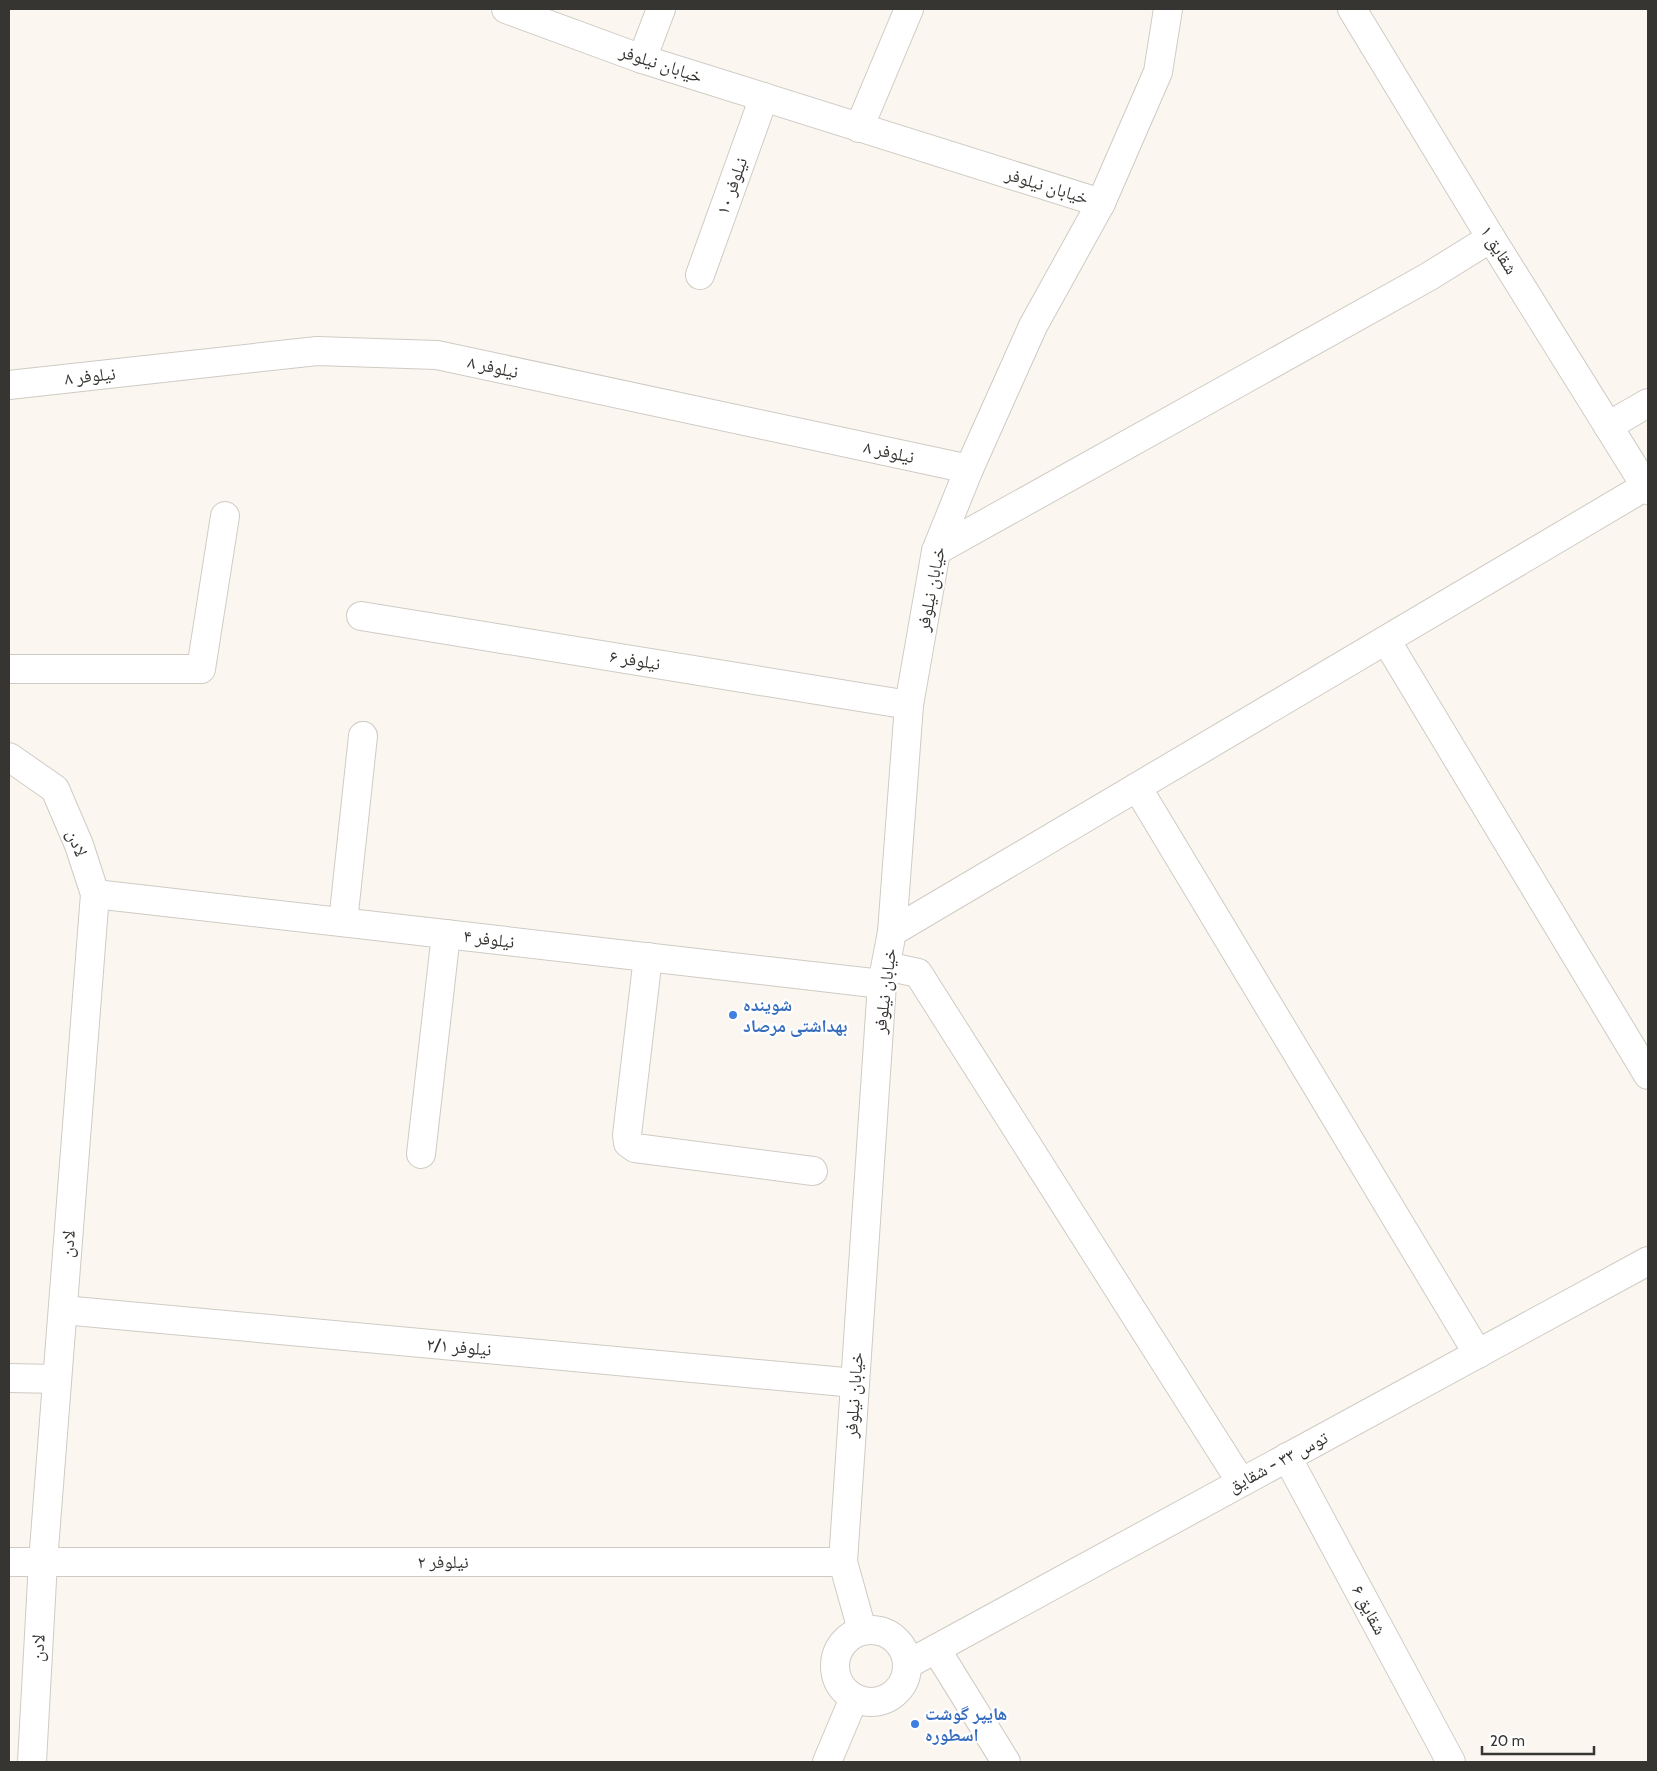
<svg xmlns="http://www.w3.org/2000/svg" width="1657" height="1771" font-family="Cabin,'Noto Naskh Arabic',sans-serif">
	<rect width="100%" height="100%" fill="#fbf7f0"/>
	<g fill="none" stroke-linecap="round" stroke-linejoin="round">
		<defs>
			<g id="minor">
				<polyline points="506,9 642,59 1101,203"/>
				<polyline points="1352,9 1491,238 1648,490"/>
				<polyline points="642,59 661,9"/>
				<polyline points="859,128 909,9"/>
				<polyline points="700,275 764,97"/>
				<polyline points="9,385 317,351 437,355 969,469"/>
				<polyline points="1608,426 1648,403"/>
				<polyline points="936,551 1428,277 1491,238"/>
				<polyline points="361,616 909,705"/>
				<polyline points="1386,640 1648,1075"/>
				<polyline points="9,669 201,669 225,516"/>
				<polyline points="9,757 55,789 79,845 95,894 43,1562 32,1762"/>
				<polyline points="1137,787 1478,1354"/>
				<polyline points="95,894 882,984"/>
				<polyline points="343,922 363,736"/>
				<polyline points="892,932 1646,486"/>
				<polyline points="648,957 627,1135 628,1143 635,1148 813,1171"/>
				<polyline points="886,966 918,973 1241,1482"/>
				<polyline points="421,1154 446,934"/>
				<polyline points="63,1310 855,1383"/>
				<polyline points="9,1378 57,1379"/>
				<polyline points="1287,1457 1451,1762"/>
				<polyline points="9,1562 843,1562"/>
				<polyline points="862,1630 843,1562 882,984 892,932 909,705 936,551 969,469 1033,326 1101,203 1158,72 1168,9"/>
				<polyline points="936,1649 1006,1762"/>
			</g>
			<g id="tertiary">
				<circle cx="871" cy="1666" r="36"/>
				<polyline points="908,1664 1648,1261"/>
				<polyline points="827,1762 854,1698"/>
			</g>
		</defs>
		<use href="#minor" stroke="#cfcbc4" stroke-width="30"/>
		<use href="#tertiary" stroke="#cfcbc4" stroke-width="30"/>
		<use href="#minor" stroke="#fff" stroke-width="28"/>
		<use href="#tertiary" stroke="#fff" stroke-width="28"/>
	</g>
	<g fill="#3f7fe0" stroke="#fff" stroke-width="2">
		<circle cx="733" cy="1015" r="5"/>
		<circle cx="915" cy="1724" r="5"/>
	</g>
	<g text-anchor="middle" stroke-width="4.5" stroke-linejoin="round" paint-order="stroke">
		<g font-size="18" fill="#373532" stroke="#fff">
			<text transform="translate(661 64) rotate(18)" y="6">خیابان نیلوفر</text>
			<text transform="translate(732 186) rotate(-70)" y="6">نیلوفر ۱۰</text>
			<text transform="translate(1047 186) rotate(17)" y="6">خیابان نیلوفر</text>
			<text transform="translate(1499 250) rotate(58)" y="6">شقایق ۱</text>
			<text transform="translate(493 367) rotate(12)" y="6">نیلوفر ۸</text>
			<text transform="translate(90 376) rotate(-6)" y="6">نیلوفر ۸</text>
			<text transform="translate(889 452) rotate(12)" y="6">نیلوفر ۸</text>
			<text transform="translate(931 589) rotate(-79)" y="6">خیابان نیلوفر</text>
			<text transform="translate(635 660) rotate(9)" y="6">نیلوفر ۶</text>
			<text transform="translate(77 843) rotate(69)" y="6">لادن</text>
			<text transform="translate(489 939) rotate(7)" y="6">نیلوفر ۴</text>
			<text transform="translate(885 991) rotate(-83)" y="6">خیابان نیلوفر</text>
			<text transform="translate(68 1244) rotate(-86)" y="6">لادن</text>
			<text transform="translate(459 1347) rotate(5)" y="6">نیلوفر ۲/۱</text>
			<text transform="translate(854 1395) rotate(-86)" y="6">خیابان نیلوفر</text>
			<text transform="translate(1278 1462) rotate(-28)" y="6">توس ۳۳ - شقایق</text>
			<text x="443" y="1568">نیلوفر ۲</text>
			<text transform="translate(1369 1610) rotate(62)" y="6">شقایق ۶</text>
			<text transform="translate(38 1648) rotate(-87)" y="6">لادن</text>
		</g>
		<g font-size="18" font-weight="bold" fill="#366cbe" stroke="#fff" text-anchor="start">
			<text x="743" y="1011">شوینده<tspan x="743" dy="21">بهداشتی مرصاد</tspan></text>
			<text x="925" y="1720">هایپر گوشت<tspan x="925" dy="21">اسطوره</tspan></text>
		</g>
	</g>
	<rect width="1657" height="1771" fill="none" stroke="#373532" stroke-width="20"/>
	<path d="M1482 1746v8h112v-8" fill="none" stroke="#373532" stroke-width="2.5"/>
	<text x="1490" y="1746" font-size="15" fill="#373532" stroke="#ffffff" stroke-width="4" paint-order="stroke">20 m</text>
</svg>
